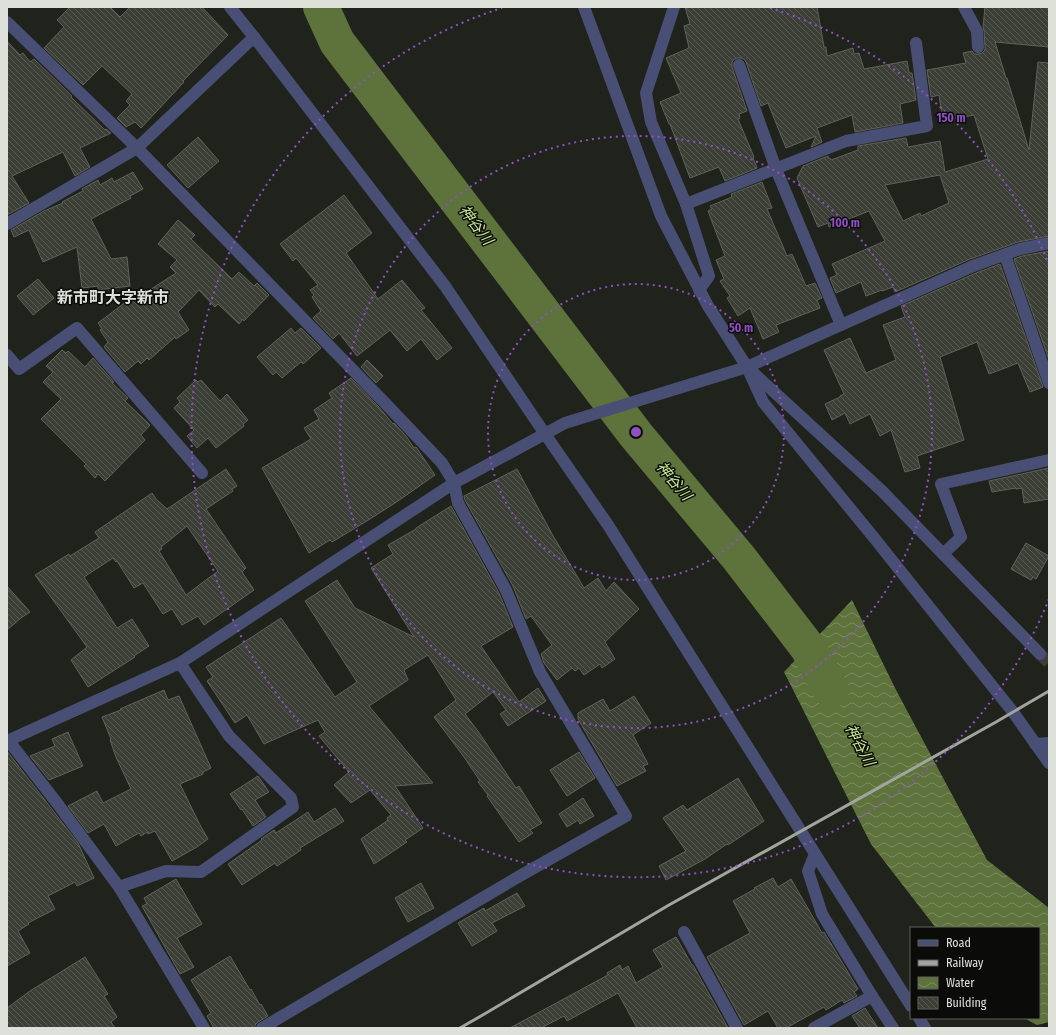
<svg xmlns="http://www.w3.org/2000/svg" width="1056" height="1035" font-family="'Fira Sans Condensed','Noto Sans JP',sans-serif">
	<defs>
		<pattern id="water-waves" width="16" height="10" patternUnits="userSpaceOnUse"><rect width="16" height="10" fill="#5e723c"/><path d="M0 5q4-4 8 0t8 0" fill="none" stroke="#7c8c61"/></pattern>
		<pattern id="building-back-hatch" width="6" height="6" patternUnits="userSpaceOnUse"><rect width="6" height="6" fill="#3b3f36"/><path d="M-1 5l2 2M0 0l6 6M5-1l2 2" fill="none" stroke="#575a52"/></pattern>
	</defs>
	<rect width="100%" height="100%" fill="#20231b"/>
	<polygon fill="url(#water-waves)" points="852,600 896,690 987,860 1049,908 1049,1022 1037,1025 1024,1018 1039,1018 1039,928 936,928 871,844 784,672"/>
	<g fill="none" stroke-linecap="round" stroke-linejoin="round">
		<polyline stroke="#5e723c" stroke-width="36" points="321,7 337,42 636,435 739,558 808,648 831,690"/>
	</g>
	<g fill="url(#building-back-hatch)" stroke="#5e6259" fill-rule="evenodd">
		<polygon points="70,7 110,7 120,17 130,7 202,7 228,35 183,81 184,82 141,128 135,122 126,127 117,118 130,105 126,101 132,94 102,66 83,85 44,48 64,27 57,20"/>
		<polygon points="685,7 817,7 824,47 826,47 827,56 853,48 854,54 859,53 864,69 907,61 909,73 912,73 916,100 900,104 903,123 855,132 852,115 817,128 822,142 811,147 816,136 786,148 768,103 761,106 746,62 744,59 741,58 737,58 733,60 732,63 732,67 747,111 739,114 740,118 738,119 754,157 753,158 757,168 725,181 719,167 690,178 670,124 669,124 660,102 681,93 666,58 689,48 684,26 690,24"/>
		<path d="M985 7H1049V47L995 42 1006 78H1007L1029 150 1038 62 1049 63V236L1018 242 970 259 895 292 893 287 882 291V290L866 296 861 282 836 293 830 278 837 275 832 264 885 241 869 211 829 227 828 223 818 227 797 178 803 166 828 156V158H830L831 160 858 150V146L906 138 908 147 940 141 945 172 988 159 974 115 943 121 939 95 931 97 927 70 966 63 963 53 972 51 974 54H978L982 53 985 50V47L984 31 983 27ZM940 175 949 203 921 216 920 213 903 221 885 185Z"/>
		<polygon points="7,41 20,55 23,53 30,62 34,59 72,96 71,97 105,130 106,129 111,133 80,148 90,167 75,176 63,152 12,176 29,203 7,215"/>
		<polygon points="198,137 219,161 188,188 167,165"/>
		<polygon points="133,172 143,189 130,196 131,198 91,219 111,259 127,257 130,286 98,290 98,286 82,288 77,247 43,262 29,230 14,237 11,230 44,211 63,203 62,202 83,191 82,189 98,180 100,185 112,178 114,182"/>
		<polygon points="762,182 772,208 767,209 787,256 792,254 806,286 815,283 822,298 817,300 820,308 776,325 779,332 763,339 750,308 738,316 727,298 730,296 720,281 724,279 716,260 725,256 708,211 712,209 710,206 732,197 731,194"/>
		<polygon points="344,195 372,233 346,253 378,299 402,280 425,308 421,310 452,348 437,360 421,339 407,351 390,330 357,356 339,333 333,339 313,318 321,311 312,297 314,295 310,290 318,285 296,258 293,261 280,244"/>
		<polygon points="178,220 195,235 191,239 232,279 239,272 254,286 257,283 269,295 244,321 243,319 239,324 218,304 215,307 199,290 178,312 189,330 176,339 175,337 149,360 147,358 141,364 138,361 125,372 104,347 108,342 100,330 102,329 98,323 135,295 136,299 176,273 170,267 177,260 158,244"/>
		<polygon points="1049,251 1049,360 1014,259 1022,256"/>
		<polygon points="1000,264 1043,387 1030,392 1018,363 989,374 977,342 940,357 964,440 917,456 920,468 905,472 891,430 880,436 870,414 850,424 845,413 832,420 825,404 840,397 840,396 844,394 824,350 850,338 866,373 896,360 883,325 905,317 901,306 976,273"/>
		<polygon points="38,279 54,298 33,315 17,296"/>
		<polygon points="291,328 295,333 301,328 321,348 303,364 301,362 282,378 276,372 273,375 257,357"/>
		<polygon points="62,350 66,353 68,351 85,367 93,358 114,382 112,383 128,398 125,401 150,425 141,435 145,440 105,481 98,474 95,478 84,466 86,464 41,419 61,399 43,382 53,372 46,366"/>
		<polygon points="367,360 383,376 376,383 361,367"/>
		<polygon points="351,378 378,406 393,424 394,423 406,436 414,448 416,447 435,475 398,501 370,519 332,542 330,540 309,553 262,468 311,439 304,428 319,419 314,410 332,398 329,393"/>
		<polygon points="196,380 198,382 201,380 220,401 227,394 248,420 243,424 244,426 216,448 208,438 197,448 187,436 194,430 174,408 180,402 177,398"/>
		<polygon points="1049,468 1049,499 1024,503 1022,488 1016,489 1016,488 992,492 989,481"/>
		<path d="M226 469 237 486 232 489 233 491 206 509 246 568 242 572 254 590 204 625 198 616 182 625 172 609 163 614 143 583 134 588 117 561 116 562 113 558 84 577 117 628 132 619 149 646 134 656 135 657 88 687 71 660 87 647 35 575 69 554 70 556 99 538 95 532 152 493 156 499 167 509ZM187 526 218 571 186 595 159 551 162 549 161 547Z"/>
		<polygon points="517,469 552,534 584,588 598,578 606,591 614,582 639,609 605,642 615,659 602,668 600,664 584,675 579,668 575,671 572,668 557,680 544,663 541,654 552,645 531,616 526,619 513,586 465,500 464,496"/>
		<polygon points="451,506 499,593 513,627 481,646 519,702 538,688 546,701 508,726 500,714 506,710 493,692 465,714 480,734 516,788 519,786 542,823 530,830 533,833 519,842 487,796 488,795 478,782 480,781 464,757 434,717 456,700 428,655 404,670 408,680 369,706 433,783 395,786 423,828 405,840 407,842 374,864 361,839 388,820 387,818 391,815 370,790 351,803 334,785 349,772 319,736 325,732 318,720 264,744 247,715 235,723 207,681 213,677 206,667 281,618 335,697 357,682 305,601 337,580 355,608 414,637 371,568 393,554 388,545 416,529 416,528"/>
		<polygon points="1026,543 1049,556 1036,579 1033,577 1031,580 1011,569"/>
		<polygon points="7,586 30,612 21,618 7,630"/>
		<polygon points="164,690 168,700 179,696 211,768 203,772 203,774 180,784 199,823 208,839 197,847 172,861 155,831 148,834 147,832 141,836 139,833 116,846 104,824 88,833 68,806 97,791 103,803 131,789 116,757 110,740 111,739 102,717 121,710 120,709"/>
		<polygon points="634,696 651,723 633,735 648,764 643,766 646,771 617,786 578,719 578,713 603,699 610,711"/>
		<polygon points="68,732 83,766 49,780 30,756 55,746 52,739"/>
		<polygon points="7,751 78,843 94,878 77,886 75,882 48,896 55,909 28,923 29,924 18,931 30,953 7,966"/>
		<polygon points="579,752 595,778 567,796 550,770"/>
		<polygon points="258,776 269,792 255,800 266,817 253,826 242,809 241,810 230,794"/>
		<polygon points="738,778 764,821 728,845 727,844 705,859 666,880 659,866 686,851 663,818 683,805 687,810"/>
		<polygon points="583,798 594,816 580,824 578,820 567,827 559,814"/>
		<polygon points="335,808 344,821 300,848 301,850 277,866 275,863 242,885 228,864 262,840 261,839 274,830 276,833 308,812 314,822"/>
		<polygon points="773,878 778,887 791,879 822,933 824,932 858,989 854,992 857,996 844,1003 842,1000 826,1010 824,1007 786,1028 778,1028 768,1011 744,1025 707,957 750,933 733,901 755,889 754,888"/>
		<polygon points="176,879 202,924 177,938 194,967 180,974 142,906 147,904 144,898"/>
		<polygon points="421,883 434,908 408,922 395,898"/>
		<polygon points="517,893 525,906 492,923 497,931 472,946 458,923 484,908 485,911"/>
		<polygon points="676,937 692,965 693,965 728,1028 637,1028 618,993 567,1021 564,1016 541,1028 510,1028 608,975 607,973 620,965 622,970 628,966 636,983 663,967 653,950"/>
		<polygon points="230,956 250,990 251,989 260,1005 261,1004 268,1016 258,1022 255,1025 255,1028 214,1028 207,1016 211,1013 191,980"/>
		<polygon points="85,957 108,994 104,996 117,1017 111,1022 115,1028 7,1028 7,1008 30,991"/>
		<polygon points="865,1008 878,1028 860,1028 852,1016"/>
	</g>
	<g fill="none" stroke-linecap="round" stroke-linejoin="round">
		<polyline stroke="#3c3f38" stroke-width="12" stroke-dasharray="12 6" stroke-linecap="butt" points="1040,654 1049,663"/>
		<g stroke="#494e75" stroke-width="12">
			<polyline points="584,7 661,216 708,306 747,367 763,402 875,539 1013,712 1049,763"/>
			<polyline points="674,7 646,93 651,122 686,204 709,276 699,290"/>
			<polyline points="964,7 977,31 978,47"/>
			<polyline points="7,22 137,148 385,403 442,463 454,483 458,503 506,590 540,672 626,816 518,877 262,1028"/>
			<polyline points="739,65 776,169 841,325"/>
			<polyline points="686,204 846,141 927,126 916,43"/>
			<polyline points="7,224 137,148 254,37"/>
			<polyline points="1005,255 1049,383"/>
			<polyline points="973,266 1020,249 1049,243"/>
			<polyline points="7,355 19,369 77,328 202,473"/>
			<polyline points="943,554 961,537 941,484 1049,460"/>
			<polyline points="8,740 57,803 119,887 204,1028"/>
			<polyline points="1035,744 1048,743 1049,745"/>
			<polyline points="815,854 808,871 822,914 872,996 893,1028"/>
			<polyline points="119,887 166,871 201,872 293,807 291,798 229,736 180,663"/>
			<polyline points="684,932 737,1028"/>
			<polyline points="814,1028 872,996"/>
		</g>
		<g stroke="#494e75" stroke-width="12">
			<polyline points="230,7 254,37 445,286 545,434 608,525 911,1006"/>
			<polyline points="747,367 882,491 1040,654"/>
			<polyline points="7,741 180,663 454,483 565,423 747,367 973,266"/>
			<polyline points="919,1018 925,1028"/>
		</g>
		<polyline stroke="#a2a59e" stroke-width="3" points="460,1028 481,1016 669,905 996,722 1049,691"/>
	</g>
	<g fill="none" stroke="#8f50c4" stroke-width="2" stroke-dasharray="2 4">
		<circle cx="636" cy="432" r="148"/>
		<circle cx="636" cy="432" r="296"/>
		<path d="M1049 599A445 445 0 1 1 502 8M770 8A445 445 0 0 1 1049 265"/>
	</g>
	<g text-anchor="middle" stroke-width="3" stroke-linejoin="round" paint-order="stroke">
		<g font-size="15" font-style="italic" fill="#c8e896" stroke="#0b0c09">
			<text transform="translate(476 225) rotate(53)" y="5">神谷川</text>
			<text transform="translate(674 481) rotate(50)" y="5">神谷川</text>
			<text transform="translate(860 745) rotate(62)" y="5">神谷川</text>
		</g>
		<g font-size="16" font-weight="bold" fill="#dee0da" stroke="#0b0c09">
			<text x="113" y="303">新市町大字新市</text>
		</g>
	</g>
	<circle cx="636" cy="432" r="6" fill="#8f50c4" stroke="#0b0c09" stroke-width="2"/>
	<g font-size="12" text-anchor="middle" font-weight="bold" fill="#8f50c4" stroke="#0b0c09" stroke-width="3" stroke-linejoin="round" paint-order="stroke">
		<text x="951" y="122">150 m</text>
		<text x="845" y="227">100 m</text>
		<text x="741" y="332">50 m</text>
	</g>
	<rect width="1056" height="1035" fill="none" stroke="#dee0da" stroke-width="16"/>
	<rect x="910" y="927" width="130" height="92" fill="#0b0c09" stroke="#5f615d"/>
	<rect x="918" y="940" width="20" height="6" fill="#494e75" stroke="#5f615d"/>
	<text x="946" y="947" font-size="12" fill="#dee0da">Road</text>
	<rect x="918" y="960" width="20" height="6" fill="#a2a59e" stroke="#5f615d"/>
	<text x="946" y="967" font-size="12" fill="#dee0da">Railway</text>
	<rect x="918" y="977" width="20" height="12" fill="url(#water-waves)" stroke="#5f615d"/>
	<text x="946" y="987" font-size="12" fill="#dee0da">Water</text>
	<rect x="918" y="997" width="20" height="12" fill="url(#building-back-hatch)" stroke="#5f615d"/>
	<text x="946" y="1007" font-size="12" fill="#dee0da">Building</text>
</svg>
